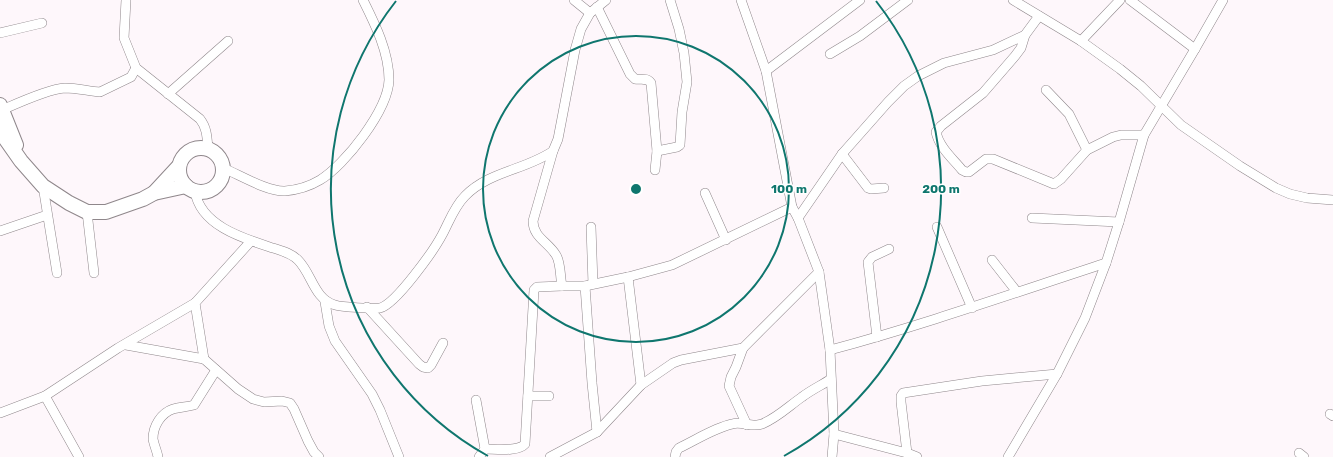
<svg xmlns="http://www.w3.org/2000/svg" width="1333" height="457" font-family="Rubik,sans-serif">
	<rect width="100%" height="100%" fill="#fef7fb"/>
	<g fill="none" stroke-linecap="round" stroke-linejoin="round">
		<defs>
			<g id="street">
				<path d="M126 0 124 38 136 68 200 119C207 128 207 137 208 149"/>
				<polyline points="574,0 590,13"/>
				<path d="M606 0 590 13 581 29 575 50 558 139 553 151 533 221C533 237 548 242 556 255 561 263 560 277 562 286H585L628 277 672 265 792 207"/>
				<polyline points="741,0 766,71 792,207 798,218 819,272 830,350 834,434 832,457"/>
				<polyline points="1013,0 1081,41 1120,69 1141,86 1181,125 1240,166 1276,188 1290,194 1307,198 1333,200"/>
				<polyline points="1130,0 1195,49"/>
				<path d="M597 7 630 74 635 79C641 80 647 77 651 83L657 151 655 170"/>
				<path d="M1039 16 1025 35 1021 48 1015 56 983 93 941 126 936 132C939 147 953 159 962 170L966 172H969L986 159H993L1054 184 1061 179 1087 150 1113 137 1121 135H1144"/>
				<polyline points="0,33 42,23"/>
				<polyline points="1081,41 1120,0"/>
				<polyline points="830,54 860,36 908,0"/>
				<polyline points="766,71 860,0"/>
				<polyline points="1046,90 1069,114 1087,150"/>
				<polyline points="168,94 228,41"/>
				<path d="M2 110C18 103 48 89 65 88 77 88 88 91 100 92L131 77 136 68"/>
				<polyline points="657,151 677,147 680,145 682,112 687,82 684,53 679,29 670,0"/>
				<polyline points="842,154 868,188 871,189 884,188"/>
				<path d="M223 168C240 175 268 192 285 191 297 190 310 186 320 180 345 165 388 110 389 80 389 52 375 24 363 0"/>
				<polyline points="43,186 57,273"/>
				<path d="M195 191C200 226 245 239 273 248 282 251 291 253 298 260 312 274 314 299 335 305 341 307 373 309 380 308 396 304 434 250 442 235 449 222 454 207 465 196 489 171 526 170 553 151"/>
				<polyline points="705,193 726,240"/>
				<polyline points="87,212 94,273"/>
				<polyline points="798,218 842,154 888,102 904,86 918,76 944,63 993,50 1025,35"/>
				<polyline points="1032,218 1119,222"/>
				<polyline points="591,227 593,284"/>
				<polyline points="937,227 972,308"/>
				<polyline points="0,231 47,215"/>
				<polyline points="992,260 1017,292"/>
				<polyline points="628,277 641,385"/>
				<polyline points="585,286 592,383 597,432"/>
				<polyline points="325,302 329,326 335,341 372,394 380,410 399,457"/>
				<polyline points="367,307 419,364 423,367 428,368 431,365 443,343"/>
				<polyline points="877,337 868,262 872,257 889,249"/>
				<polyline points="126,345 204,359 238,389 253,399 264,402 282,401 290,403 294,409 308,441 314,452 319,457"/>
				<polyline points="743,348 736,367 731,377 729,386 747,425"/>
				<path d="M830 350C923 325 1014 293 1106 263"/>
				<polyline points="204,359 195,303 251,241"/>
				<polyline points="45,396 79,457"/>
				<polyline points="528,396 549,396"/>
				<polyline points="476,400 485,449 479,457"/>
				<polyline points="0,413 45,396 118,348 195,303"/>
				<polyline points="1330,414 1333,416"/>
				<polyline points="834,434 907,453 917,457"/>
				<path d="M485 449C496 449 518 452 525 444L534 290 537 287 562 286"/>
				<polyline points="907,453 901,402 901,396 903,393 982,381 1057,374"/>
				<polyline points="1299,453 1304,457"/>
				<path d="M158 457C157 451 154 445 153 439 153 426 161 413 173 409 180 407 187 407 194 405L216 370"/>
				<polyline points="550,457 597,432 641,385 673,363 681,360 743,348 819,272"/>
				<path d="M675 457 676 452 679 448C696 440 714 428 732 424 742 421 752 428 762 424 777 418 789 406 802 397 811 390 822 385 831 379"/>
				<polyline points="1008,457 1057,374 1085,318 1106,263 1119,222 1144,135 1195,49 1223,0"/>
			</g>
			<g id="primary">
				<polyline points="0,105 16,145"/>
				<polyline points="0,131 21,161 43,186 69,203 87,212 106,212 143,199 154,193 186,186"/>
				<circle cx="201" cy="170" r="22"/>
				<polyline points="154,193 179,166"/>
			</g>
		</defs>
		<use href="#street" stroke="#8f878b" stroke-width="10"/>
		<use href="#primary" stroke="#8f878b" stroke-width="16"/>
		<use href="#street" stroke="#fff" stroke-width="9"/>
		<use href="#primary" stroke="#fff" stroke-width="14"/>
	</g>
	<g fill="none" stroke="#0f766e" stroke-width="2">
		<circle cx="636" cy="189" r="153"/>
		<path d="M488 456A305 305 0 0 1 396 1M876 1A305 305 0 0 1 784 456"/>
	</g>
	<circle cx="636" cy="189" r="6" fill="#0f766e" stroke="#fff" stroke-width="2"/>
	<g font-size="12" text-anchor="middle" font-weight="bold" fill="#0f766e" stroke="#fff" stroke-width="3" stroke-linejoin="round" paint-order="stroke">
		<text x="789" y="193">100 m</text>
		<text x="941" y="193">200 m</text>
	</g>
</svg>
